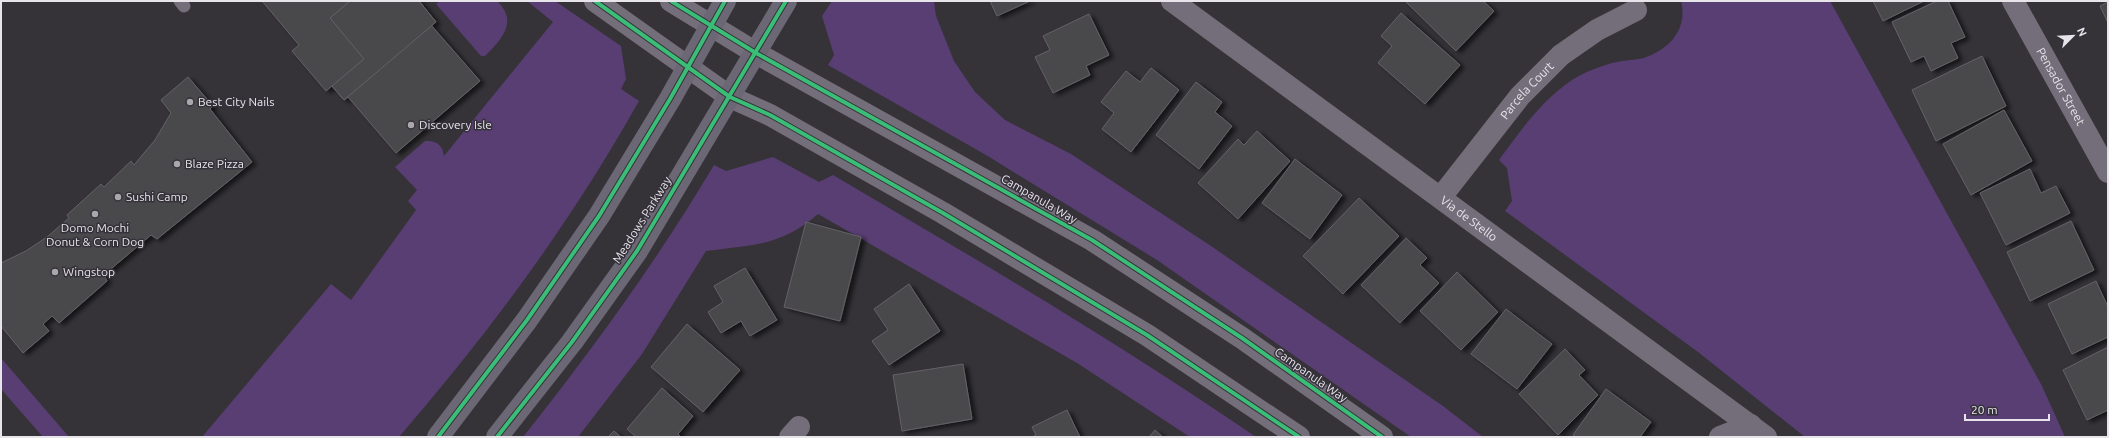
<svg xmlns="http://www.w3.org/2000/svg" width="2109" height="438" font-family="Ubuntu,sans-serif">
	<defs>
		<filter id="shadow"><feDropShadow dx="4.5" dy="2.5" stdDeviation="2" flood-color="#0009"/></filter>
	</defs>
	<rect width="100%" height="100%" fill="#353338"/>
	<g fill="#583e73">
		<path d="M440 1H497C519 22 501 40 485 56H481L436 4Z"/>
		<path d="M527 1H555L621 46 626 79 621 89 639 101C571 222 490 332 399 437H202L331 284 351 300 416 210 408 201 417 190 395 167 425 141C437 140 443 146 444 156L553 22Z"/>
		<polygon points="832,1 934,1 936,16 954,61 975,92 1005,120 1071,154 1211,246 1443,406 1483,437 1411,437 1157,260 986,155 828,65 834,55 822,16"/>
		<path d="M1681 1H1830L2042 386 2065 437H1805L1698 352 1505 211 1512 201 1507 168 1499 160C1520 131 1541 101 1572 80 1585 72 1602 65 1617 62 1626 60 1635 60 1644 58 1670 49 1688 29 1681 1Z"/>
		<path d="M773 157 819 182 833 175C976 259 1119 343 1256 437H1190L1077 363 818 214C779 247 755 244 706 251L642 354 578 437H523C592 350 657 261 714 165L726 171Z"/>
		<polygon points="1,358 69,437 43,437 1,389"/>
	</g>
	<g fill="#4a484c" stroke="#646266" filter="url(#shadow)">
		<polygon points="262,1 419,1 436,22 431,25 480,81 396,153 348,97 344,100 332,86 326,91 292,51 299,45"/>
		<polygon points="350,1 419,1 436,22 344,100 332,86 364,59 330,18"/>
		<polygon points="990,1 1030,1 997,16"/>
		<polygon points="1405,1 1483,1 1494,11 1456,51"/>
		<polygon points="1873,1 1924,1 1883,21"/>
		<polygon points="1937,1 1948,1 1965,37 1951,43 1958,58 1931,71 1924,56 1911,62 1892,22"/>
		<polygon points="2108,2 2108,23 2100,6"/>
		<polygon points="1401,13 1460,65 1425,104 1378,63 1392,46 1381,36"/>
		<polygon points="1089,14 1109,55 1086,66 1090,75 1053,93 1035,57 1050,50 1043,36"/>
		<polygon points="1982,56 2006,106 1936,141 1912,90"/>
		<polygon points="1151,68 1179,90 1131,152 1102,129 1114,113 1101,102 1126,71 1140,82"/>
		<polygon points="188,77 213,106 210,109 252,162 157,239 151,235 112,268 104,275 107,281 59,323 52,316 43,324 49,331 23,353 1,326 1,263 26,251 47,237 69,218 67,215 101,184 104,187 131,161 134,165 155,140 171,113 161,100"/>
		<polygon points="1196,82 1222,102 1215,112 1232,126 1199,169 1156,135"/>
		<polygon points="2004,110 2032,161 1971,195 1943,144"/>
		<polygon points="1257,131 1290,161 1238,219 1198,183 1238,139 1244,145"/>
		<polygon points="1295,159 1342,195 1310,239 1262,203"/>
		<polygon points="2030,169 2041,193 2056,186 2070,213 2006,245 1980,193"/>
		<polygon points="1359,198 1399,236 1343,294 1303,256"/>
		<polygon points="2071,221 2094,270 2030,301 2007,252"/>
		<polygon points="806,222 861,237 840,321 784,307"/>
		<polygon points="1406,238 1427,258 1420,265 1439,283 1400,323 1361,285"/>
		<polygon points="745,268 777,320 750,336 741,321 721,333 708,312 723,302 714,286"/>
		<polygon points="1457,272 1498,312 1461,350 1420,311"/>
		<polygon points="2096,281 2108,307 2108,337 2072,354 2048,304"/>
		<polygon points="909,284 940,331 889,365 872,341 888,330 874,309"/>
		<polygon points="1506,309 1552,344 1517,389 1471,354"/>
		<polygon points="687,324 740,370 703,412 651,367"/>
		<polygon points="2108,347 2108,410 2087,420 2063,370"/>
		<polygon points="1565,349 1585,370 1579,375 1598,395 1558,435 1519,394"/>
		<polygon points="963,364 972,419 902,431 893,375"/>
		<polygon points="662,388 693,416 678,434 681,437 636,437 627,429"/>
		<polygon points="1606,389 1651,422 1640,437 1576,437 1573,435"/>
		<polygon points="1067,410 1080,437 1032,437 1036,435 1032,427"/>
		<polygon points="1155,430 1163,437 1149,437"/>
		<polygon points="614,431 621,437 608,437"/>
	</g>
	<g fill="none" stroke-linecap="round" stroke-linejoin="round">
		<polyline stroke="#746e7a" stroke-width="13" points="180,1 184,6"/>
		<g stroke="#746e7a" stroke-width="22">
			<path id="s1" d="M1172 1 1766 437"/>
			<path id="s2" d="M2013 1 2108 172"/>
			<path id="s3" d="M1441 197 1520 96 1561 55 1597 30 1636 10"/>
			<polyline points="790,437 799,427"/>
			<polyline points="1720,437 1751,425 1749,436"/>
		</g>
		<g stroke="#746e7a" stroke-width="22">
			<polyline points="595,1 730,97 770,115 943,213 1147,335 1299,437"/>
			<polyline points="671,1 756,53 1092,240 1242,338 1382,437"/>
		</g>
		<g stroke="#6c6774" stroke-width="22">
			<polyline points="438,437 527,320 599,216 670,99 725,1"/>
			<polyline points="497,437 572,342 637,251 786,1"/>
		</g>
		<defs>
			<g id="cycleway">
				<polyline points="595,1 730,97 770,115 943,213 1147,335 1299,437"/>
				<polyline points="671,1 756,53 1092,240 1242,338 1382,437"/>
				<polyline points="438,437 527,320 599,216 670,99 725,1"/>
				<polyline points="497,437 572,342 637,251 786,1"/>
			</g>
		</defs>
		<use href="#cycleway" stroke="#35313a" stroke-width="6"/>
		<use href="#cycleway" stroke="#3abd76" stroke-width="4"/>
	</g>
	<g fill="#a9a6ac" stroke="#35313a" stroke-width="1.5">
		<circle cx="190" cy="102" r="4"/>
		<circle cx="411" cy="125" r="4"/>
		<circle cx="177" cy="164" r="4"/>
		<circle cx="118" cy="197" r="4"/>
		<circle cx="95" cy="214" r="4"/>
		<circle cx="55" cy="272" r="4"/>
	</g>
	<g text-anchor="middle" stroke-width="3" stroke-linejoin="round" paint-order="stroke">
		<g font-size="12" fill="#e7e4ea" stroke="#35313a">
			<text dy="4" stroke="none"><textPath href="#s2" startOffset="98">Pensador Street</textPath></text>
			<text dy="4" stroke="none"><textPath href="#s3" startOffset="137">Parcela Court</textPath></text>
			<text transform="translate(1039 199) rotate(30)" y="4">Campanula Way</text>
			<text dy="4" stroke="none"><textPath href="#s1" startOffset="368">Via de Stello</textPath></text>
			<text transform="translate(642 220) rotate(-58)" y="4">Meadows Parkway</text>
			<text transform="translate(1311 375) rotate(35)" y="4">Campanula Way</text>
		</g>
		<g font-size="12" fill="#e7e4ea" stroke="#35313a" text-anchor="start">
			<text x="198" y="106">Best City Nails</text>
			<text x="419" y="129">Discovery Isle</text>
			<text x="185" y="168">Blaze Pizza</text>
			<text x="126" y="201">Sushi Camp</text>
			<text x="95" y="232" text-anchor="middle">Domo Mochi<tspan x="95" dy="14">Donut &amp; Corn Dog</tspan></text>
			<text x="63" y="276">Wingstop</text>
		</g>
	</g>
	<rect width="2109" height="438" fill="none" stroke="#e7e4ea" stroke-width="4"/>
	<g transform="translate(2073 36) rotate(66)" stroke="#35313a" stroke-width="3" paint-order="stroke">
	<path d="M0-3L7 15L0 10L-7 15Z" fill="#e7e4ea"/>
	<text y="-6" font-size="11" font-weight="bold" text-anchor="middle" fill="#e7e4ea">N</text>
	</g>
	<path d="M1965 414v6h84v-6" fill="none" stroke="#e7e4ea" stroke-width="2"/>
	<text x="1971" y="414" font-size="12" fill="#e7e4ea" stroke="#35313a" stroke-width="3" paint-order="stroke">20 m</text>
</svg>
